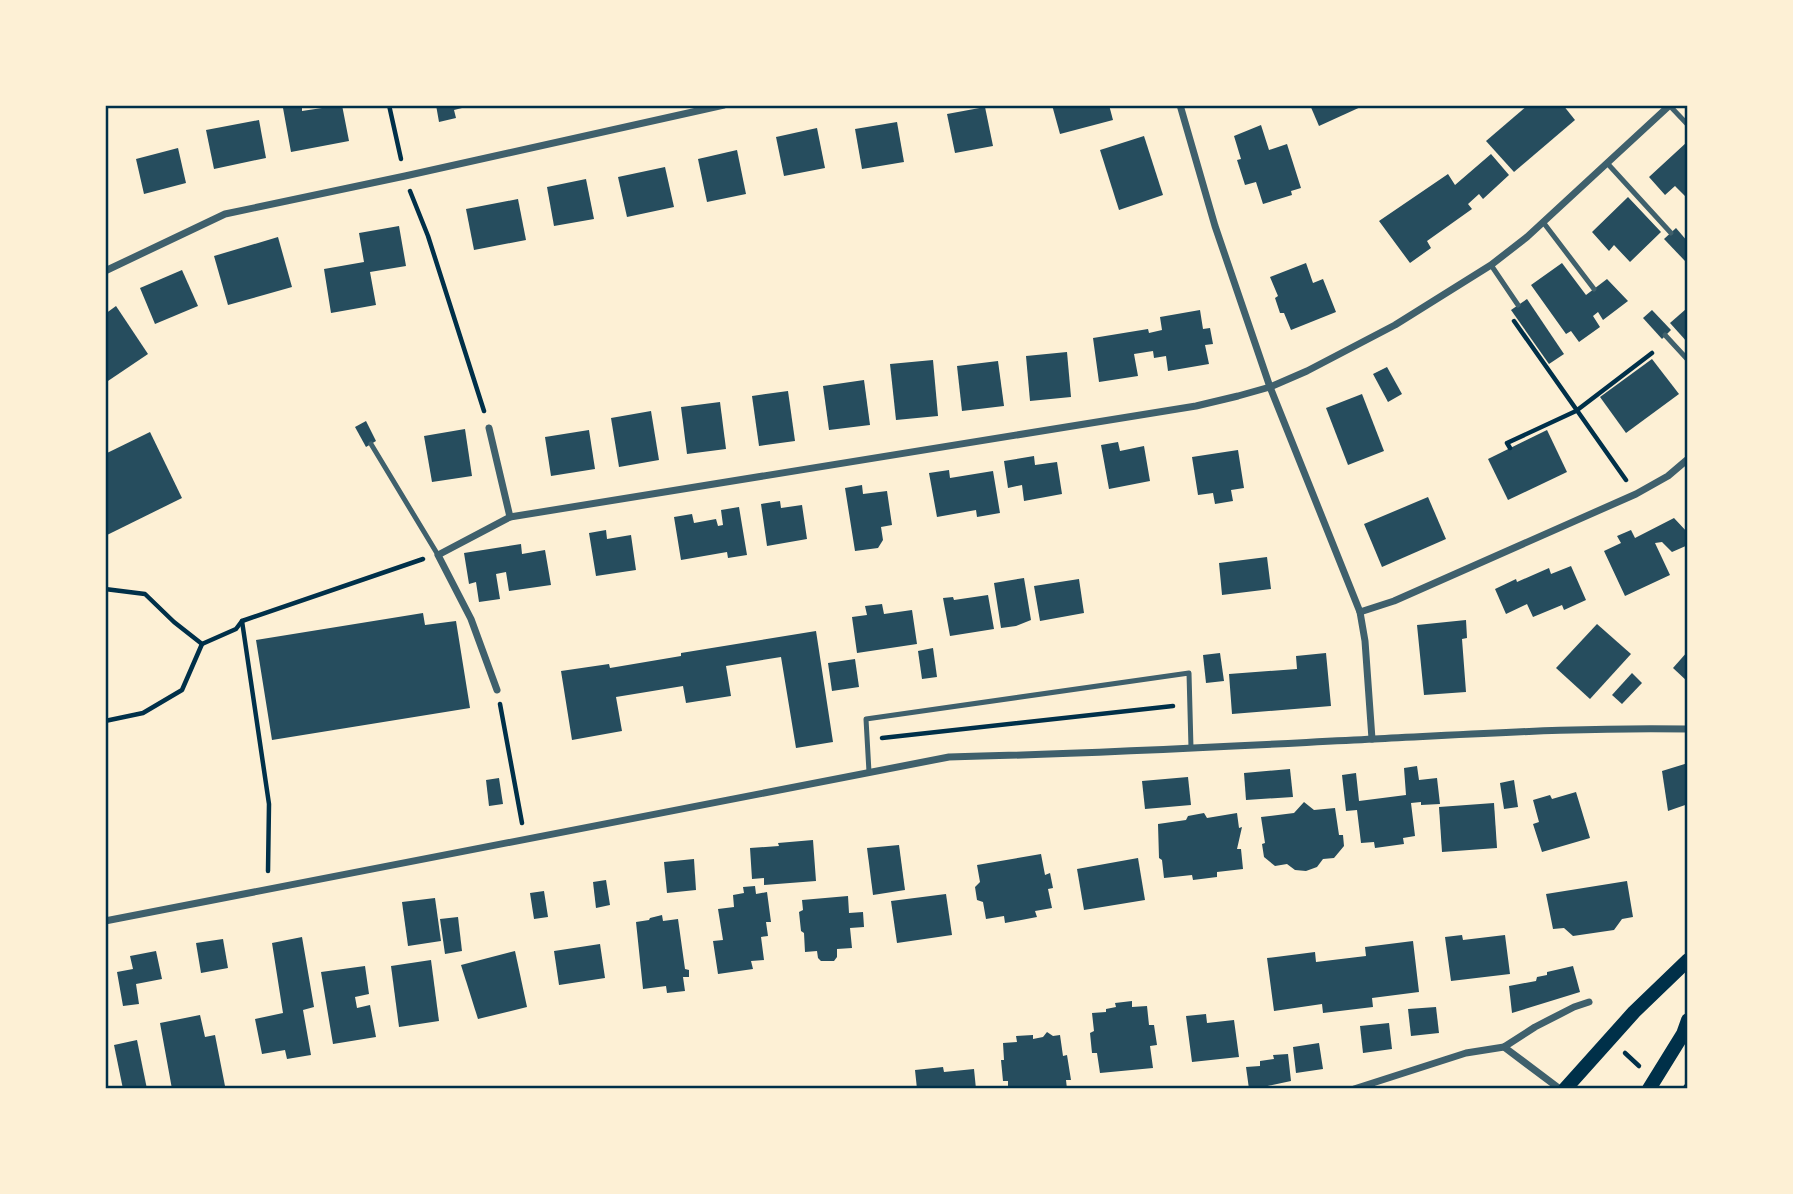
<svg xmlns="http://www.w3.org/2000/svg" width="1793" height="1194" font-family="'Roboto Condensed',sans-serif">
	<rect width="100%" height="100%" fill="#fdf0d5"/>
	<g fill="#264d5e">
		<polygon points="296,105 302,105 302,111 342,105 349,141 291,152 283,108"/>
		<polygon points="436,105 470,105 470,106 454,110 456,118 439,122"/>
		<polygon points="1052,105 1109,105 1113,120 1060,134"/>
		<polygon points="1310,105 1365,105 1319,126"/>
		<polygon points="1528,105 1563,105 1575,120 1514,172 1486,141"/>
		<polygon points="985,107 993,146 955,153 947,114"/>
		<polygon points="259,120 266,158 214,169 206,130"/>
		<polygon points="897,122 904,162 862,169 855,129"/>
		<polygon points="1261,125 1269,150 1287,144 1301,188 1291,191 1292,195 1263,204 1256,182 1245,185 1237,160 1241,159 1234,136"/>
		<polygon points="817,128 825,168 784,176 776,137"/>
		<polygon points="1144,136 1163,195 1119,210 1100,150"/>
		<polygon points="1687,142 1688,144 1688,199 1675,186 1665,195 1649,177"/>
		<polygon points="178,148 186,183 144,194 136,159"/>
		<polygon points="737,150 746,194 707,202 698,159"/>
		<polygon points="1491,154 1509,175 1483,199 1479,194 1468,204 1472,209 1427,241 1431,248 1410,263 1379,221 1448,174 1455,185"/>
		<polygon points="665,167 674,207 627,217 618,177"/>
		<polygon points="586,179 594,219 554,226 547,187"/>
		<polygon points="1628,197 1661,232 1630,262 1614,245 1609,251 1592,232"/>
		<polygon points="518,199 526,240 474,250 466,209"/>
		<polygon points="399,226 406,266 370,272 376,305 331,313 324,269 364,262 359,233"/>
		<polygon points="1676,228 1688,242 1688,258 1685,261 1664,239"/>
		<polygon points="278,237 292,287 228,305 214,256"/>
		<polygon points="1306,263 1313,283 1323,279 1336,312 1291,330 1284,313 1280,313 1275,298 1278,296 1270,277"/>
		<polygon points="1562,263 1586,295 1607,279 1628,301 1603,320 1598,312 1593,316 1600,327 1579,342 1571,331 1566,334 1531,285"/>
		<polygon points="182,270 198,306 155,324 140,288"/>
		<polygon points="1527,299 1564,354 1549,364 1511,310"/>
		<polygon points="116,306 148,354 105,383 105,314"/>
		<polygon points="1686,309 1688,311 1688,343 1670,323"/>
		<polygon points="1200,310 1203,329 1210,328 1213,344 1205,345 1209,364 1168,371 1166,356 1154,358 1153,351 1134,354 1138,376 1099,382 1093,338 1148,329 1149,333 1162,330 1160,317"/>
		<polygon points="1652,310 1671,330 1662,339 1643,318"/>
		<polygon points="1067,352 1071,397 1030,401 1026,356"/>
		<polygon points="1652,359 1679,394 1626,433 1600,397"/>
		<polygon points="933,360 938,416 896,420 890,364"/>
		<polygon points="998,361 1004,406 962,411 957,366"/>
		<polygon points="1387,367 1402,394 1388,402 1373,374"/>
		<polygon points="864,380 870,425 829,430 823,386"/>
		<polygon points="788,391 795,441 759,446 752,396"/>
		<polygon points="1362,394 1384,451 1348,465 1326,408"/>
		<polygon points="720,402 726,449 687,454 681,407"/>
		<polygon points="651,411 659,460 619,467 611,418"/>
		<polygon points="366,421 376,441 366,447 355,427"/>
		<polygon points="465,429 472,476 432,482 424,436"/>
		<polygon points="589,430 595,469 551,476 545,437"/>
		<polygon points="1547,430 1567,472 1508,500 1488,459"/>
		<polygon points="150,432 182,498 105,536 105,454"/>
		<polygon points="1118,442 1120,451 1144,446 1150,481 1109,489 1101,445"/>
		<polygon points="1238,450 1244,488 1231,490 1233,501 1215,504 1213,493 1198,495 1192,457"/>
		<polygon points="1034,456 1035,465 1057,462 1062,494 1024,501 1022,485 1008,488 1004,461"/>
		<polygon points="949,470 950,478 993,471 1000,513 977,517 976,510 937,517 929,473"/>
		<polygon points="862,485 863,494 887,491 892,525 881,527 883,540 878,548 855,551 845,488"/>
		<polygon points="1428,497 1446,539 1382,567 1364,524"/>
		<polygon points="780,501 781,508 802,505 807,539 767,546 761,504"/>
		<polygon points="739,507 747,555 728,558 727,552 681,560 674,517 692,514 694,523 716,519 718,526 723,525 721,510"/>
		<polygon points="1674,518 1688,533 1688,545 1672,552 1662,542 1655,543 1670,575 1625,596 1604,551 1621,543 1617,536 1631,530 1635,538"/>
		<polygon points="606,530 607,539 631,535 636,570 596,576 589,533"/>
		<polygon points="521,544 522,554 545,550 551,585 509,591 506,572 496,574 500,599 479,602 476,582 469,584 464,553"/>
		<polygon points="1267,557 1271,589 1222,595 1219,563"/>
		<polygon points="1571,566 1586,600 1564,610 1562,605 1533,617 1527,604 1506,614 1495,589 1516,579 1517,582 1549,568 1551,574"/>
		<polygon points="1024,578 1031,620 1016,626 1001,628 994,583"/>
		<polygon points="1079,579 1084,613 1040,621 1034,586"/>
		<polygon points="988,595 994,629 950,636 943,598 953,597 954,600"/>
		<polygon points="882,604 884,614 912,610 917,644 857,653 852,617 867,615 865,606"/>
		<polygon points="423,613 425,625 456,621 470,708 272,740 256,640"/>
		<polygon points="1466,620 1467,638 1462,639 1466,692 1424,695 1417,625"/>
		<polygon points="1597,624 1631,654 1590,699 1556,668"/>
		<polygon points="816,631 833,742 796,748 781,657 726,666 731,696 686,703 683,686 616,697 622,731 572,740 561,671 609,664 610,668 681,656 681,653"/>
		<polygon points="933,648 937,677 922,679 918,651"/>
		<polygon points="1688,651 1688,682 1673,668"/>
		<polygon points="1220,653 1224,681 1206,683 1203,655"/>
		<polygon points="1326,653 1331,706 1232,714 1229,674 1297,669 1296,656"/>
		<polygon points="855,659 859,687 832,691 828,663"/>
		<polygon points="1632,673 1642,683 1622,704 1612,695"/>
		<polygon points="1688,763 1688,804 1668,811 1662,771"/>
		<polygon points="1417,766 1419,780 1437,778 1440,804 1421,805 1421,802 1411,803 1415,836 1403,838 1404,844 1375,848 1374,842 1361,843 1357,810 1346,811 1342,775 1356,773 1359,801 1406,795 1404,768"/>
		<polygon points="1290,769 1293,797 1246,800 1244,773"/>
		<polygon points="1188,777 1191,805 1145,809 1142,781"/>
		<polygon points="499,778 503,804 489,806 486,780"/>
		<polygon points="1514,780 1518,807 1504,809 1500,783"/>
		<polygon points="1576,792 1590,838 1542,852 1533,824 1539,822 1533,800 1550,795 1552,799"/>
		<polygon points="1304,802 1314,810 1335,808 1339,835 1343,835 1344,846 1334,858 1323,859 1317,867 1306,871 1295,870 1287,864 1275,866 1264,857 1262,844 1265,843 1261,817 1294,813"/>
		<polygon points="1494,803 1497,848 1442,852 1439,807"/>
		<polygon points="1204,813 1207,818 1237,813 1239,828 1242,827 1237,849 1241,849 1243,869 1217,872 1217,877 1193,880 1192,875 1164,878 1162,860 1159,858 1158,824 1186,820 1188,816"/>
		<polygon points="813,840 816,881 764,885 764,878 752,879 750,848 779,846 778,843"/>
		<polygon points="899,845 905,890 873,895 867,848"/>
		<polygon points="1041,854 1045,875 1050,873 1053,888 1048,889 1052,908 1035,911 1037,917 1005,923 1004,916 986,919 983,902 977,900 975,887 980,882 977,865"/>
		<polygon points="1138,858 1145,900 1084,910 1077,869"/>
		<polygon points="694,859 696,890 667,893 664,862"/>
		<polygon points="606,880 610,905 596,908 593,882"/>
		<polygon points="1627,881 1633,917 1622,919 1614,930 1573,936 1564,928 1553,929 1546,894"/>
		<polygon points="755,886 756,894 767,892 771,922 766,922 768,936 761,937 764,960 751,961 753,969 718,974 713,941 723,940 718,909 734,907 733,895 744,893 743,887"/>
		<polygon points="544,891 548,917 534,919 530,893"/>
		<polygon points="946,894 952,935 897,943 891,901"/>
		<polygon points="848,896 849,913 863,912 864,927 850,928 852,948 837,949 837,957 834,961 821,961 818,958 817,951 805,952 804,933 801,931 799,912 803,910 802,900"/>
		<polygon points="435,898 441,941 408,946 402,902"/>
		<polygon points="662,915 663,921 678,919 685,969 689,970 689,977 683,977 685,991 667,993 666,986 643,989 636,922 649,920 650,918"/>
		<polygon points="458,917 462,951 445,954 440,919"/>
		<polygon points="1462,935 1463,940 1505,935 1510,974 1451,981 1445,937"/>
		<polygon points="302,937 314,1007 303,1010 311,1055 287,1059 285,1050 262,1054 255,1019 283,1013 272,943"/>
		<polygon points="223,939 228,968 201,973 196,943"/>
		<polygon points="1413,941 1419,992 1372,998 1373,1007 1323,1013 1322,1004 1274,1011 1267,958 1315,952 1316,962 1366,956 1365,947"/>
		<polygon points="600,944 605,978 559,985 554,951"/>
		<polygon points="156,951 162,979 136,984 139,1004 123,1006 117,972 133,969 130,956"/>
		<polygon points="515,951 527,1007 478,1019 461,965"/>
		<polygon points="431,960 439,1021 399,1027 391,966"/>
		<polygon points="365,966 369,994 355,997 357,1008 370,1005 376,1037 333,1044 321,972"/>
		<polygon points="1573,966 1580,992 1512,1013 1509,986 1536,981 1537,977 1547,975 1547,972"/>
		<polygon points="1132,1001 1132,1007 1147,1006 1149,1025 1154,1025 1157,1045 1150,1046 1153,1068 1100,1073 1097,1053 1092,1053 1090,1033 1094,1031 1092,1013 1106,1012 1106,1009 1116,1007 1115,1003"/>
		<polygon points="1436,1007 1439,1033 1411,1036 1408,1009"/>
		<polygon points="1206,1014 1207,1023 1234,1020 1239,1057 1192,1062 1186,1016"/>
		<polygon points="200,1015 205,1037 215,1035 225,1086 212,1089 172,1089 160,1023"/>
		<polygon points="1389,1023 1392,1049 1363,1053 1360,1026"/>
		<polygon points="1047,1032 1053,1036 1060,1035 1063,1056 1067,1055 1071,1080 1066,1080 1067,1089 1008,1089 1008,1081 1003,1081 1001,1060 1004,1060 1003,1043 1017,1042 1016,1036 1033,1035 1033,1039 1043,1037"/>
		<polygon points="137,1040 147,1089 123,1089 114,1045"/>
		<polygon points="1319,1043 1323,1069 1296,1073 1293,1047"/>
		<polygon points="1288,1054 1291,1081 1263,1087 1263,1089 1249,1089 1246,1067 1260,1066 1260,1061 1274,1059 1273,1055"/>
		<polygon points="943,1067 944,1072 974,1069 976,1089 917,1089 915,1070"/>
	</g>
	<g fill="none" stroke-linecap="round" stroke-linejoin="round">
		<g stroke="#003049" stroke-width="4.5">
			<polyline points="389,105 401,159"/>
			<polyline points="410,191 428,236 484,411"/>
			<polyline points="1514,321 1626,480"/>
			<polyline points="1510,448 1507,443 1576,411 1652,353"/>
			<polyline points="105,589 145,594 174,622 202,644"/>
			<polyline points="242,621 269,804 268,871"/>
			<polyline points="500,704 522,823"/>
			<polyline points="105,721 143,713 182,690 202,644 236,629 242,621 423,559"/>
			<polyline points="882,738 1173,706"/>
			<polyline points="1625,1053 1639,1066"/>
			<polyline points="1684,1089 1688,1084"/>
		</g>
		<g stroke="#3f606c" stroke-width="5">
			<polyline points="1670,106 1688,125"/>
			<polyline points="1607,163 1671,233"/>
			<polyline points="1543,222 1594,289"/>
			<polyline points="1491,265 1518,305"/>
			<polyline points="1665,335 1688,360"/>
			<polyline points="371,444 438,555"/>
			<polyline points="869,772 866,719 1189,673 1191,748"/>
		</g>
		<g stroke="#3f606c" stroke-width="7">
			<polyline points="1180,105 1215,226 1270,387 1360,612 1365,641 1372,739"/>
			<polyline points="105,271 225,214 405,176 724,105"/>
			<polyline points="489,428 510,517"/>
			<polyline points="1360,612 1394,601 1636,494 1668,476 1688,459"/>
			<polyline points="497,690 471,619 438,555 510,517 1196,406 1238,396 1270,387 1307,371 1395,325 1491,265 1527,237 1670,105"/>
			<path d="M105 921 949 757C1091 754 1233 746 1374 739 1479 734 1583 727 1688 729"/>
			<polyline points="1504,1047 1560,1089"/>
			<polyline points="1354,1089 1466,1053 1504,1047 1535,1027 1574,1007 1589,1002"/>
		</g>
		<g stroke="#003049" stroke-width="14">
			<polyline points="1565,1089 1634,1012 1688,960"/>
			<polyline points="1649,1089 1683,1034 1688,1020"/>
		</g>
	</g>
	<rect width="1793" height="1194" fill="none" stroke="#fdf0d5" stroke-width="214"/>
	<rect x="107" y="107" width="1579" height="980" fill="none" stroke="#003049" stroke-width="2.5"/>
</svg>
